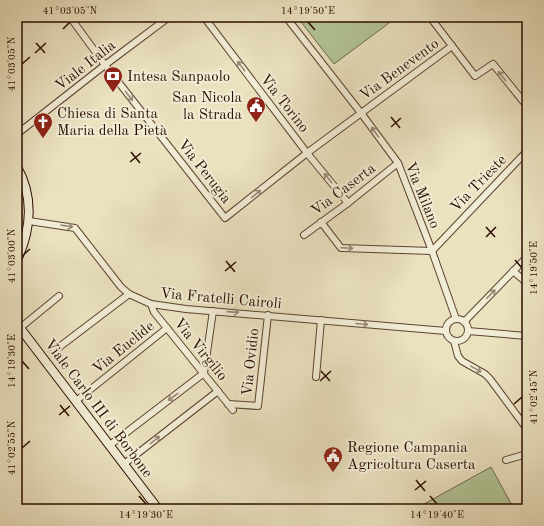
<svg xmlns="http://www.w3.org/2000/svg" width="544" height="526" font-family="'Old Standard TT',serif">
	<rect width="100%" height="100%" fill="#eae1bf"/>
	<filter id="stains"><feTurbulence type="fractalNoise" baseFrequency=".005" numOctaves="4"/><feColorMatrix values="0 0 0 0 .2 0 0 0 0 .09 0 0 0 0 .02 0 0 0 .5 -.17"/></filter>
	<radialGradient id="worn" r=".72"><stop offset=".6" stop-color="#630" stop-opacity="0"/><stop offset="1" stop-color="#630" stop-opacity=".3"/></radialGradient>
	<g fill="#b2c496" stroke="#6f694b">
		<polygon points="297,17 397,17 334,64"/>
		<polygon points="491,467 514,509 415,509"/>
	</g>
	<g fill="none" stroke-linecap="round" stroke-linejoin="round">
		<defs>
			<g id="street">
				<polyline points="70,17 105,65 225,218 307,153 452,46"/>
				<polyline points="204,17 307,153 348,203"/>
				<polyline points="286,17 361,113 398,163 432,251 456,319"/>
				<polyline points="430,17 475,76 493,64 527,106"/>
				<polyline points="17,134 105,65 169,17"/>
				<polyline points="29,221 75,228 121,287 129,294 151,304 186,309 446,331"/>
				<polyline points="321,222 341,248 432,251 527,151"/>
				<polyline points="304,235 348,203 398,163"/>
				<polyline points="513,271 527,283"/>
				<polyline points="151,304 154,312 233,410"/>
				<circle cx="457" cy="330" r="11"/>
				<polyline points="464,322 527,257"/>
				<polyline points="20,328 59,296"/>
				<polyline points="468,331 527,336"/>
				<polyline points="454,341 458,356 462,361 485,374 490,379 527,429"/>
				<polyline points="54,351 129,294"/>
				<polyline points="316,377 321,320"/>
				<polyline points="76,401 167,328"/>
				<polyline points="228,404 258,406 268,315"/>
				<polyline points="110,445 204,373 213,311"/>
				<polyline points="506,460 527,454"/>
				<polyline points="124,464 218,391"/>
			</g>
			<g id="secondary">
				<path d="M17 167C34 197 31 230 17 260"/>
				<polyline points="17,324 158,509"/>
			</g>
		</defs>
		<use href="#street" stroke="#5c4330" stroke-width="8"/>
		<use href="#secondary" stroke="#2c0e00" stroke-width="10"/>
		<use href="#street" stroke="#f1ecd5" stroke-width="6"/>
		<use href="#secondary" stroke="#f1ecd5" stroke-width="8"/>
	</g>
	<defs><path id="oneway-shaft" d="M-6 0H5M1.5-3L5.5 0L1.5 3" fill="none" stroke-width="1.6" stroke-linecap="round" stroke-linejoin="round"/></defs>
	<g stroke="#988875">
		<use href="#oneway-shaft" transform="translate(241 66) rotate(-127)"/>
		<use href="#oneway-shaft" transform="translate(502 76) rotate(-129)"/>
		<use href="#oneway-shaft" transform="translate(129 96) rotate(52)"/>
		<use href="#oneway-shaft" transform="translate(375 132) rotate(-126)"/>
		<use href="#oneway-shaft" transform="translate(328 178) rotate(-129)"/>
		<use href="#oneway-shaft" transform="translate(256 194) rotate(-39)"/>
		<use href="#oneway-shaft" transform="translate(67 226) rotate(8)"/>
		<use href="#oneway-shaft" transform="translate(347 248) rotate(3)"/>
		<use href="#oneway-shaft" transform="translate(491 294) rotate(-46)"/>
		<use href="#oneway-shaft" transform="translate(233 312) rotate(4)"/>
		<use href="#oneway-shaft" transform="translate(362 324) rotate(5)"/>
		<use href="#oneway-shaft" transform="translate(476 369) rotate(29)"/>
		<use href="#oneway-shaft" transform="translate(173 397) rotate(143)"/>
		<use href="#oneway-shaft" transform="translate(155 440) rotate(-38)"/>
	</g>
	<path fill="none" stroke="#2c0e00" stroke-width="1.5" d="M308 22 315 30M63 29 70 22M36 43 45 53M35 53 46 43M22 64 30 57M391 117 400 128M391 127 401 118M131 152 140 163M130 162 141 153M486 227 495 237M486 237 496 227M22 256 30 249M515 260 522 268M226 261 235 272M225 271 236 262M22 361 29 369M321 371 330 381M320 381 331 371M514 404 522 397M60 405 69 416M59 415 70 406M22 448 30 441M416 480 425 491M415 490 426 481M139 496 146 504M430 496 437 504"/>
	<defs>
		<symbol id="bank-pin" viewBox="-11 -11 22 30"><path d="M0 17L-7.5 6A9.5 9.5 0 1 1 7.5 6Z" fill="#8f2418" stroke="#f1ecd5"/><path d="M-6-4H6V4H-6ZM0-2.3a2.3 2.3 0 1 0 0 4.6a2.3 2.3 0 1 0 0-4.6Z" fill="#fff"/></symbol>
		<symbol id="civic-pin" viewBox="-11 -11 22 30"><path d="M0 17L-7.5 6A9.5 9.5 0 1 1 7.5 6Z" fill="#8f2418" stroke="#f1ecd5"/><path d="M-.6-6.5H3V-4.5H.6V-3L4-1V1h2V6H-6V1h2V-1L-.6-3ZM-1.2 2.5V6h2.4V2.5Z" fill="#fff"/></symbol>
		<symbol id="church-pin" viewBox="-11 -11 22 30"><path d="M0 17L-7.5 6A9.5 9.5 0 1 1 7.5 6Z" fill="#8f2418" stroke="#f1ecd5"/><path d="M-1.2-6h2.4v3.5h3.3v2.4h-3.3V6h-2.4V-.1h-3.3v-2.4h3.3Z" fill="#fff"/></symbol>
	</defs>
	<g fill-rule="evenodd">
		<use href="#bank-pin" x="102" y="65" width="22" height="30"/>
		<use href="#civic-pin" x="245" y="95" width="22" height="30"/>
		<use href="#church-pin" x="32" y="111" width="22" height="30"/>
		<use href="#civic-pin" x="322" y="445" width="22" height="30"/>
	</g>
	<g text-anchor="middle" stroke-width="4" stroke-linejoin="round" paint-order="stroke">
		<g font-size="15" fill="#2c0e00" stroke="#f1ecd5">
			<text transform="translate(85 65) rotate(-38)" y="5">Viale Italia</text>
			<text transform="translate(399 69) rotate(-36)" y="5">Via Benevento</text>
			<text transform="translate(285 103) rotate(52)" y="5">Via Torino</text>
			<text transform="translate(205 171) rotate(52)" y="5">Via Perugia</text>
			<text transform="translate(478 183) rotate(-46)" y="5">Via Trieste</text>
			<text transform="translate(343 189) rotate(-37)" y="5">Via Caserta</text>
			<text transform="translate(423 195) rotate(68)" y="5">Via Milano</text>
			<text transform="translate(221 298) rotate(5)" y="5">Via Fratelli Cairoli</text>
			<text transform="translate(123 347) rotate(-39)" y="5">Via Euclide</text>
			<text transform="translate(201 349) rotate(51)" y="5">Via Virgilio</text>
			<text transform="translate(250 362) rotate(-84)" y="5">Via Ovidio</text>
			<text transform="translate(99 408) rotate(53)" y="5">Viale Carlo III di Borbone</text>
		</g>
		<g font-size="15" fill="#2c0e00" stroke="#f1ecd5" text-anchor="start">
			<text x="127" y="81">Intesa Sanpaolo</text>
			<text x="242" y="102" text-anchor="end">San Nicola<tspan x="242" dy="17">la Strada</tspan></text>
			<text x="57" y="118">Chiesa di Santa<tspan x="57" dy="17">Maria della Pietà</tspan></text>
			<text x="347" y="452">Regione Campania<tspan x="347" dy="17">Agricoltura Caserta</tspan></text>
		</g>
	</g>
	<rect width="544" height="526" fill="none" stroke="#eae1bf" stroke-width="44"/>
	<rect x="22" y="22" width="500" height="482" fill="none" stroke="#2c0e00" stroke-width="1.5"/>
	<g font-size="10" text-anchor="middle" fill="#2c0e00">
		<text x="70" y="14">41°03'05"N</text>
		<text x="308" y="14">14°19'50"E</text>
		<text transform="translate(11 64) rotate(-90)" y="4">41°03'05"N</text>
		<text transform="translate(11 256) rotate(-90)" y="4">41°03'00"N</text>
		<text transform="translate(533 268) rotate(-90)" y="4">14°19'50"E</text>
		<text transform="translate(11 361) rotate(-90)" y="4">14°19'30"E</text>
		<text transform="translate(533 397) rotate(-90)" y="4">41°02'45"N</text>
		<text transform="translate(11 448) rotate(-90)" y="4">41°02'55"N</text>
		<text x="146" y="518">14°19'30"E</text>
		<text x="437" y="518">14°19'40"E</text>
	</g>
	<rect width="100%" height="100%" filter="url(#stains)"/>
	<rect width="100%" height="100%" fill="url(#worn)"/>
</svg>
